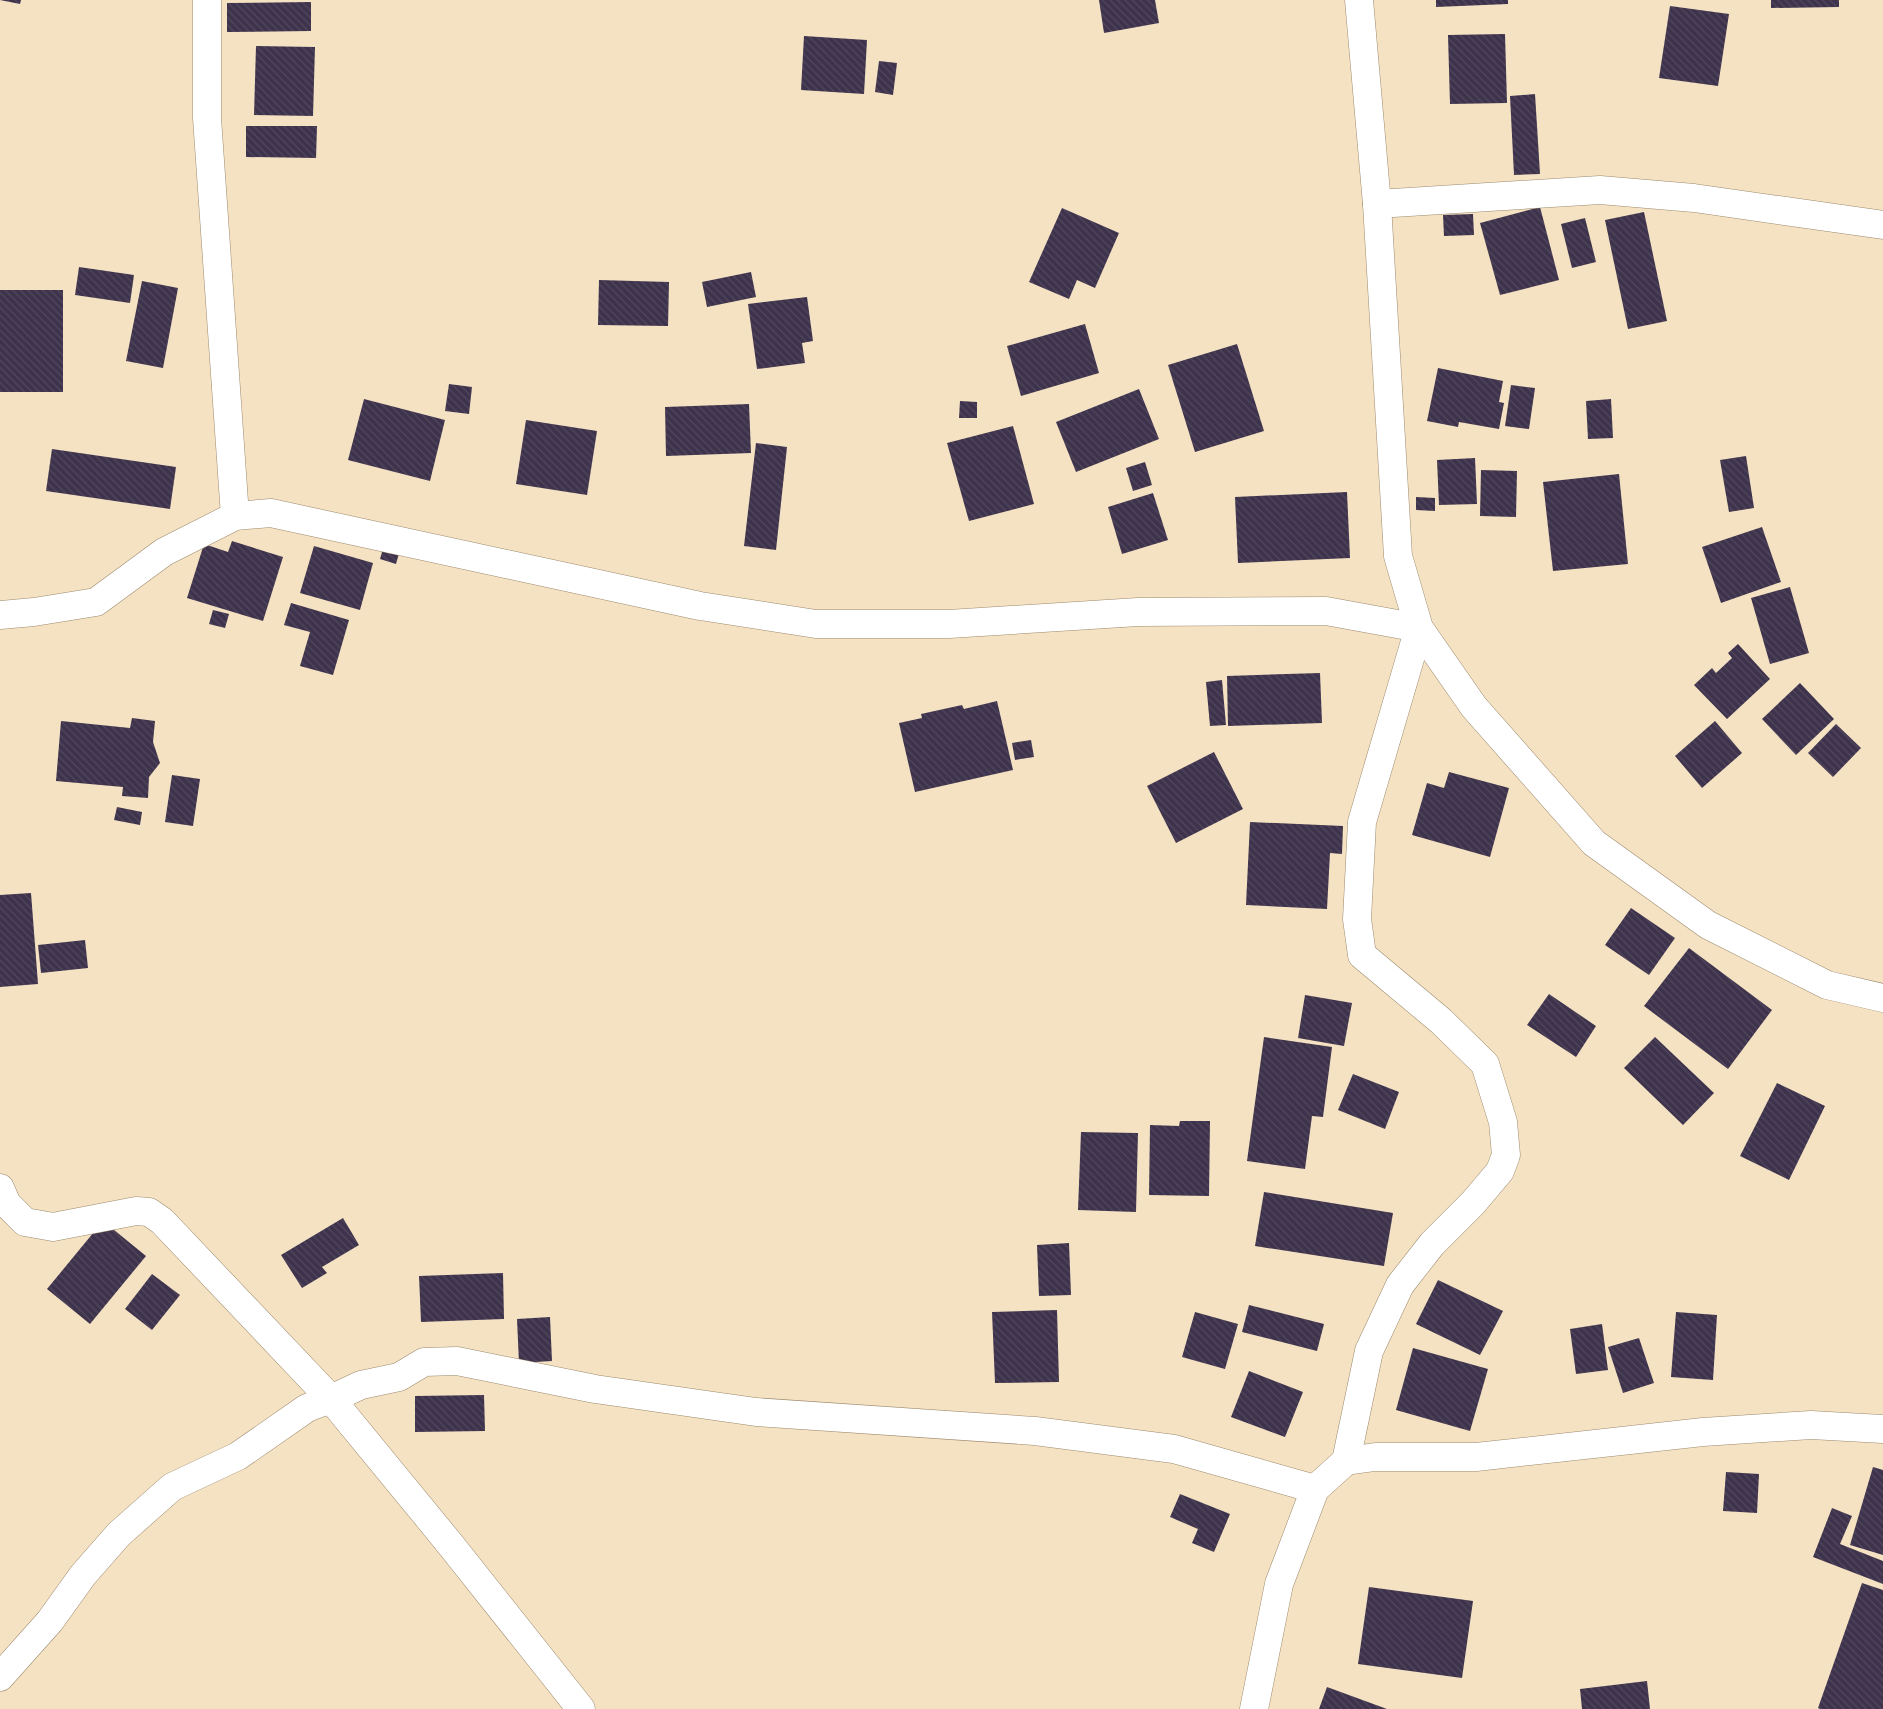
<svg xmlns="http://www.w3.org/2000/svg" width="1883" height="1709" font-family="'Open Sans',sans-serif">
	<defs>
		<pattern id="building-back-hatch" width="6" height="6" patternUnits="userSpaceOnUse" patternTransform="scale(1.25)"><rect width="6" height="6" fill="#3e334c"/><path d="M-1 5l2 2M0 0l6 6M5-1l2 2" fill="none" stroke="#52485d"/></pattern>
	</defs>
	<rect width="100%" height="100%" fill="#f5e2c3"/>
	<g fill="url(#building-back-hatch)">
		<polygon points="0,0 21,0 20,4"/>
		<polygon points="1099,0 1155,0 1159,23 1104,33"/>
		<polygon points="1436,0 1508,0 1508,4 1436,7"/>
		<polygon points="1771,0 1839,0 1839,7 1771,8"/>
		<polygon points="311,2 311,31 227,32 227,3"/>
		<polygon points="1670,6 1729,14 1718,86 1659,78"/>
		<polygon points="1505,34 1507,103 1450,104 1448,35"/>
		<polygon points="804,36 867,40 864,94 801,90"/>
		<polygon points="256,46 315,47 313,116 254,115"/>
		<polygon points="879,61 897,63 893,95 875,92"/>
		<polygon points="1535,94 1540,174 1514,175 1510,96"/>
		<polygon points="246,126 317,126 316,158 246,157"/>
		<polygon points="1540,207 1559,280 1500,295 1480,223"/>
		<polygon points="1062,208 1119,233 1095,288 1077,280 1069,299 1029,282"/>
		<polygon points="1644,212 1667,321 1628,329 1605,220"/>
		<polygon points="1473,214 1474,235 1444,236 1443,215"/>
		<polygon points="1585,218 1596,262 1572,268 1561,224"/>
		<polygon points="79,267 134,275 130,303 75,295"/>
		<polygon points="751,272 756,297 707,307 702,282"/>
		<polygon points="599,280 669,282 668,326 598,325"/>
		<polygon points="142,281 178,288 163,368 126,361"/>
		<rect x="0" y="290" width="63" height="102"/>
		<polygon points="807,297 813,341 802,343 805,363 757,369 748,304"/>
		<polygon points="1085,324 1099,373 1021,396 1007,346"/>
		<polygon points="1237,344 1264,431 1195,452 1168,365"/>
		<polygon points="1438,368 1503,381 1499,402 1504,403 1499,429 1459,422 1458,427 1427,421"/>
		<polygon points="449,384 472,387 469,414 445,411"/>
		<polygon points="1511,385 1535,388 1529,429 1505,426"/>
		<polygon points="1139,389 1159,439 1076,472 1056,422"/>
		<polygon points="364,399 445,420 430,481 348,460"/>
		<polygon points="1611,399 1613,438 1588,439 1586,401"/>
		<polygon points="960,401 977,402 977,418 959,418"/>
		<polygon points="749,404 751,453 666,456 665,407"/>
		<polygon points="526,420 597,431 587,495 516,484"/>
		<polygon points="1013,426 1034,504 969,521 947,443"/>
		<polygon points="756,443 787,447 776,550 744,546"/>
		<polygon points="52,449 176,467 170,509 46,491"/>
		<polygon points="1746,456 1754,508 1729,512 1720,460"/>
		<polygon points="1475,458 1477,504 1439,505 1437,460"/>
		<polygon points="1145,462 1152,485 1133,491 1126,468"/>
		<polygon points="1481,470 1517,471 1516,517 1480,516"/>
		<polygon points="1619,474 1628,564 1553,571 1543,482"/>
		<polygon points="1347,492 1350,558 1238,563 1235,497"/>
		<polygon points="1153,493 1168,540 1122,554 1108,507"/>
		<polygon points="1416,497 1435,498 1435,511 1416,510"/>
		<polygon points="1762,527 1781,582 1721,603 1702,547"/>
		<polygon points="232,541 283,557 263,621 187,598 204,544 228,552"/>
		<polygon points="384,545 400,550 396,564 380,559"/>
		<polygon points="314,546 373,563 360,610 300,593"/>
		<polygon points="1790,587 1809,653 1770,664 1751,598"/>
		<polygon points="291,603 349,620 333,675 300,666 310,632 284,625"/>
		<polygon points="213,610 229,614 225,628 209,624"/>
		<polygon points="1738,644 1770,679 1727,719 1694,685 1712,668 1716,673 1732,658 1728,653"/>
		<polygon points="1320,673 1322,723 1228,726 1227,676"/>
		<polygon points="1222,680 1226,725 1210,726 1206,682"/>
		<polygon points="1800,683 1834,719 1796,755 1762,719"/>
		<polygon points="997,701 1013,770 915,792 899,723 922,718 921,714 962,705 964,709"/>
		<polygon points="132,718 155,721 153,742 160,763 149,777 148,798 122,796 123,787 56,781 61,721 130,728"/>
		<polygon points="1715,721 1742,753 1702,788 1675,756"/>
		<polygon points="1836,724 1861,748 1833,777 1808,753"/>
		<polygon points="1031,740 1034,757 1015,760 1012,743"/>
		<polygon points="1214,752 1243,809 1176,843 1147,786"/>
		<polygon points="1449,772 1509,788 1490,857 1412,835 1427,783 1444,788"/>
		<polygon points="172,775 200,779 193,826 165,822"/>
		<polygon points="117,807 142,812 140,825 114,820"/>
		<polygon points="1250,822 1343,826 1342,854 1330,853 1327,909 1246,905"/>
		<polygon points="31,893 38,984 0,987 0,895"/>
		<polygon points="1631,908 1675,938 1649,975 1605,945"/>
		<polygon points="85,940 88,968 41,973 38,945"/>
		<polygon points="1689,948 1772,1010 1728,1069 1644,1006"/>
		<polygon points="1549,994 1596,1026 1576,1057 1527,1025"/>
		<polygon points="1305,995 1352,1003 1344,1046 1298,1038"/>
		<polygon points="1264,1037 1332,1047 1323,1117 1312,1116 1305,1169 1247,1161"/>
		<polygon points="1655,1037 1714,1093 1683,1125 1624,1068"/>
		<polygon points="1353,1074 1399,1092 1385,1129 1338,1110"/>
		<polygon points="1777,1083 1825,1106 1789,1180 1740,1156"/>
		<polygon points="1180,1121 1210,1121 1209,1196 1149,1195 1150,1125 1179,1126"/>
		<polygon points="1081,1132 1138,1133 1136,1212 1078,1210"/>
		<polygon points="1264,1192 1393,1213 1384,1266 1255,1246"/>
		<polygon points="343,1218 359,1245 322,1267 327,1273 302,1288 281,1255"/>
		<polygon points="103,1221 146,1256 90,1324 47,1289"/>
		<polygon points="1069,1243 1071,1295 1039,1296 1037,1245"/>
		<polygon points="503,1273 504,1319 421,1322 419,1276"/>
		<polygon points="152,1274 180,1295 152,1330 125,1309"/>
		<polygon points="1438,1280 1503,1311 1480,1355 1416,1324"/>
		<polygon points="1249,1305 1324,1324 1317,1351 1242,1332"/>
		<polygon points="1057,1310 1059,1382 995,1383 992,1312"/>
		<polygon points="1195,1312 1238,1324 1225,1369 1182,1357"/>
		<polygon points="1676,1312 1717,1315 1713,1380 1671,1377"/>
		<polygon points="550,1317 552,1361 519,1363 517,1319"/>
		<polygon points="1602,1324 1608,1370 1576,1374 1570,1329"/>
		<polygon points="1639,1338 1654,1383 1623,1393 1608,1347"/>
		<polygon points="1413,1348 1488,1369 1470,1431 1396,1410"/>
		<polygon points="1249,1371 1303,1392 1285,1437 1231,1417"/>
		<polygon points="484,1395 485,1431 415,1432 415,1396"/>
		<polygon points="1873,1467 1883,1470 1883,1555 1850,1545"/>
		<polygon points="1726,1472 1759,1474 1757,1513 1723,1511"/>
		<polygon points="1180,1494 1230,1514 1214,1552 1192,1543 1198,1529 1170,1517"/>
		<polygon points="1832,1508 1852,1516 1840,1544 1883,1561 1883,1584 1813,1557"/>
		<polygon points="1862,1583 1883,1590 1883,1709 1820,1709 1818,1708"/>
		<polygon points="1369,1587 1473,1601 1462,1678 1358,1664"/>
		<polygon points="1647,1681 1650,1709 1582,1709 1580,1689"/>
		<polygon points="1327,1687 1387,1709 1319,1709"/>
	</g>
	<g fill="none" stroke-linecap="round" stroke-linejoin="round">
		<defs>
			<g id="minor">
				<polyline points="207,0 207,118 235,516"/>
				<polyline points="1359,0 1377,204 1398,556 1419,628 1474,707 1594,843 1708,925 1827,985 1883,998"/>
				<polyline points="1377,204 1600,190 1694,198 1883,225"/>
				<polyline points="0,615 34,612 96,602 164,552 235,516 271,513 700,606 816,624 949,624 1138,612 1326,611 1419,628 1362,822 1357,919 1362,955 1441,1021 1485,1064 1503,1122 1506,1155 1500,1171 1473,1203 1432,1244 1400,1285 1369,1351 1346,1461"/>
				<polyline points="0,1188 7,1204 25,1222 53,1227 136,1211 149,1212 162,1221 331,1399 450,1544 581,1709"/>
				<polyline points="0,1677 50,1621 83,1575 119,1534 172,1487 238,1456 307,1408 331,1399 361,1385 399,1377 424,1362 457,1361 595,1389 756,1412 1035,1431 1174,1449 1315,1489"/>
				<polyline points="1254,1709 1279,1584 1315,1489 1346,1461 1375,1457 1476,1457 1703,1432 1811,1425 1883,1429"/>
			</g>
		</defs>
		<use href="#minor" stroke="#9c8a6e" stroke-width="29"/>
		<use href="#minor" stroke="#fff" stroke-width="28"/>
	</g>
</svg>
